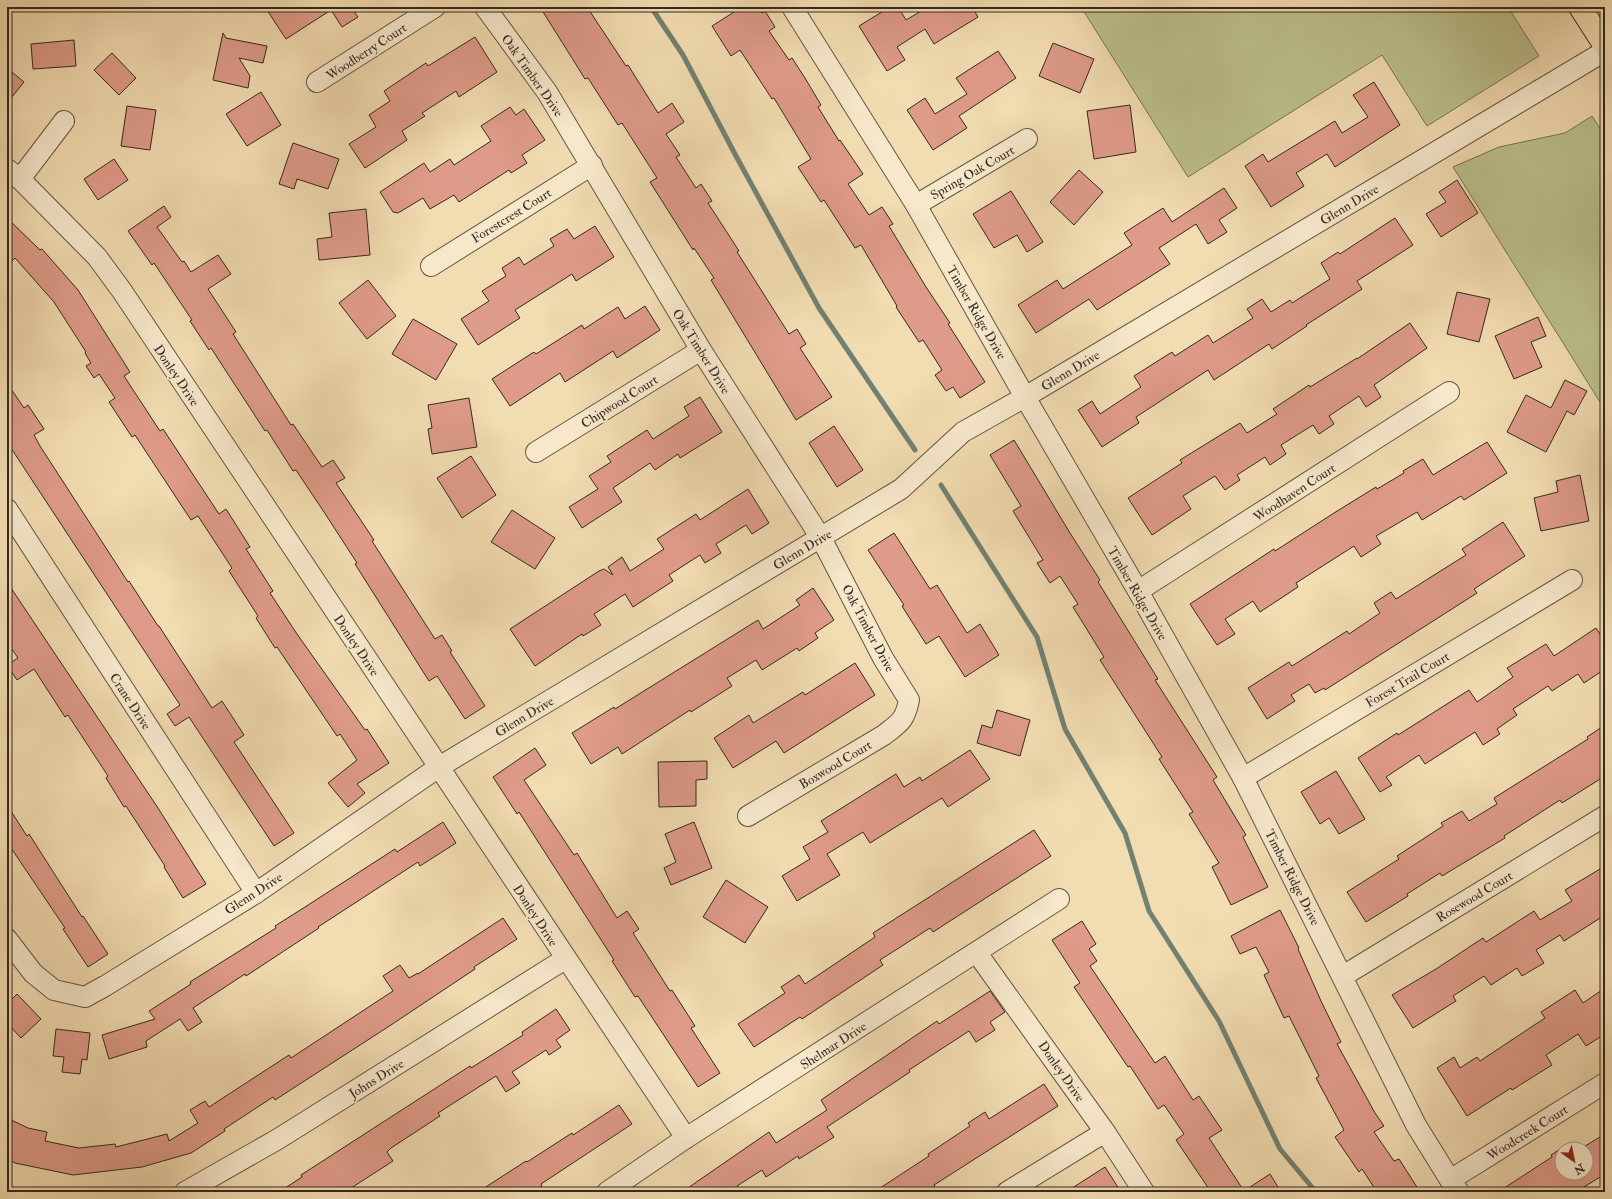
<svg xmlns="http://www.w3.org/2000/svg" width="1612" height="1199" font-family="'IM FELL Double Pica',serif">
	<rect width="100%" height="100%" fill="#f2dcb1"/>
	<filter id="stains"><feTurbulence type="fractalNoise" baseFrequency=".005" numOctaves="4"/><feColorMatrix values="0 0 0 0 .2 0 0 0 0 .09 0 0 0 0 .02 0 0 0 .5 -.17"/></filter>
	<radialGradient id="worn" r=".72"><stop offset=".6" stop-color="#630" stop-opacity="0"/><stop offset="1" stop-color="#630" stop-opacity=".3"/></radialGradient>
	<g fill="#bbc08b" stroke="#777456">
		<polygon points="1081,7 1508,7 1539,56 1427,126 1382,55 1188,177"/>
		<polygon points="1592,116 1605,136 1605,410 1453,167 1499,147 1565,133"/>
	</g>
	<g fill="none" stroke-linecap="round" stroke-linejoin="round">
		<g stroke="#728171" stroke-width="5">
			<polyline points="651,7 683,55 736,156 819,308 915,450"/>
			<polyline points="941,485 1037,637 1065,729 1125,833 1149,911 1219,1021 1280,1149 1316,1192"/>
		</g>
	</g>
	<g fill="#df9b89" stroke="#332920">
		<polygon points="265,7 351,7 358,17 342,27 331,10 286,39"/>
		<polygon points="540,7 587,7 626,66 628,65 658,113 672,103 684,122 666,134 680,155 676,157 696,188 701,184 712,201 708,203 739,251 737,252 789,334 797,329 806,344 800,348 832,397 796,420 711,280 714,278 694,248 693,250 650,182 657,178 622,123 618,125 588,78 585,79"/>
		<polygon points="742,7 758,7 762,13 765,11 775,27 769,31 789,60 792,58 805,78 821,105 818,107 839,141 840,140 863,174 848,184 869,215 882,207 893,224 889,226 926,287 950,323 948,324 985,382 960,398 953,387 946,391 935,375 942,370 923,340 919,342 896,307 897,306 861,245 855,248 824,200 821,202 798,167 811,159 774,98 772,99 740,50 731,56 712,26"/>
		<polygon points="890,7 898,7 906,20 928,7 972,7 978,17 934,44 925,29 897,47 905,60 887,71 859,26"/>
		<polygon points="223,33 226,38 267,46 263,63 239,58 250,76 248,88 213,80"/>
		<polygon points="475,37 497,72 459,97 456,91 422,113 425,116 402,131 407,140 365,168 349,144 376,127 369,115 390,101 384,91 426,63 428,66"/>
		<polygon points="74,40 76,66 33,69 31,44"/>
		<polygon points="1053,43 1094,59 1080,93 1039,76"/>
		<polygon points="998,51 1016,78 959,116 967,128 933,150 907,110 925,98 935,114 967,94 956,78"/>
		<polygon points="112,53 136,78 119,95 94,70"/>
		<polygon points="7,68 24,82 7,103"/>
		<polygon points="1374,82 1400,125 1335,167 1327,154 1296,173 1304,186 1271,207 1245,166 1263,154 1268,162 1335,121 1342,133 1368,117 1353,95"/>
		<polygon points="261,92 281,125 247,146 226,114"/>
		<polygon points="1130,105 1136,152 1094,159 1087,111"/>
		<polygon points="127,106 156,110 150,150 121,146"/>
		<polygon points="510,107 516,115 524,109 545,140 522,155 527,163 511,173 509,170 459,202 454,195 430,209 423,198 398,213 393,212 380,192 424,163 430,172 450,159 454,165 491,141 481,126"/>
		<polygon points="293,143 339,159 328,189 297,179 294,189 279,184"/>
		<polygon points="114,159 128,180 98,200 84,179"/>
		<polygon points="1079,170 1103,192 1074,225 1050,202"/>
		<polygon points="1457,180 1478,213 1441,237 1426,214 1446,202 1439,192"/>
		<polygon points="1224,188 1237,208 1219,220 1227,232 1208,244 1196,224 1159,248 1170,264 1097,310 1089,299 1036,333 1018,305 1057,280 1063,289 1132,245 1124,233 1163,208 1172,222"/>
		<polygon points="1011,191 1043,242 1027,252 1017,235 994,248 973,214"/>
		<polygon points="164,206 171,217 157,227 182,262 184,261 191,272 218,255 231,274 208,289 236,332 233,334 291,425 293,424 322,467 333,460 345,478 336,483 374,540 372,541 435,639 442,635 452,651 450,652 485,706 465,719 437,676 429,681 355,564 357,563 324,512 296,470 293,471 267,430 265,431 211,348 209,350 190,321 192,320 154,263 152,265 128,231"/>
		<polygon points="366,209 370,255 319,260 317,239 332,237 329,213"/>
		<polygon points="7,218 40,250 42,249 78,290 130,372 124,376 160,431 163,429 219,514 226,509 250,547 246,549 273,591 270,593 297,634 365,730 367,729 389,763 357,784 365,793 348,807 328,783 357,760 340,734 337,736 277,647 275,648 256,618 258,616 229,571 232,568 198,516 191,520 135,435 132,437 109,402 115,398 99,374 94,378 86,366 91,363 85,353 86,352 54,302 15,258 7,266"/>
		<polygon points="1395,218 1413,245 1357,281 1362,289 1306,325 1307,326 1272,349 1269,344 1214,380 1208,370 1136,417 1139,423 1102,447 1078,410 1092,401 1100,414 1141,387 1134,376 1172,352 1175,356 1208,335 1213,343 1253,318 1247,309 1262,299 1271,312 1290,300 1292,303 1330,279 1321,263 1338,252 1340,254"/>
		<polygon points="595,226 614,257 576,281 572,274 515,310 520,318 478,345 461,319 489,301 482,291 506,276 502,268 519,257 524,265 554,246 550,239 567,229 574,239"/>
		<polygon points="368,280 396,316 367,339 339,303"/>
		<polygon points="1457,292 1490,299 1479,342 1447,334"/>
		<polygon points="645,306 660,330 617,358 613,351 565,382 560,373 510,406 492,379 534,352 536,354 582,325 584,329 618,307 625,319"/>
		<polygon points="1538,317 1546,336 1531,342 1542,367 1514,379 1495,336"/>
		<polygon points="413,319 457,344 436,380 392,354"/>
		<polygon points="1410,323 1427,348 1374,385 1381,397 1366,407 1359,396 1329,416 1334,424 1319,434 1313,425 1281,445 1286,454 1270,465 1265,457 1237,475 1240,480 1225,490 1215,476 1183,496 1191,509 1152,535 1128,498 1182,463 1180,460 1240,423 1247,433 1277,414 1273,409 1309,385 1310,387 1357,358 1357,359"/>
		<polygon points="1565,380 1587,391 1574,415 1567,411 1546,452 1507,432 1526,395 1551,408"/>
		<polygon points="7,383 24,408 28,405 44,429 34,435 40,446 128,582 129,581 158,626 159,626 212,708 222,701 244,735 234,742 294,833 274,846 189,717 175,726 167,714 180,705 7,442"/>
		<polygon points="700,397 722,432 680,458 678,454 655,470 650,463 613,488 622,502 582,528 569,507 598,489 589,476 611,462 607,456 647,430 653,439 689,416 684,407"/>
		<polygon points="469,398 477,447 432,454 428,429 432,428 428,405"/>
		<polygon points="834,426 863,470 837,487 809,443"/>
		<polygon points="1014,440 1070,533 1100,580 1098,582 1158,679 1155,680 1217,777 1213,780 1246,835 1243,837 1268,887 1231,905 1212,867 1219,863 1189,814 1193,812 1159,759 1162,757 1100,660 1104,657 1073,607 1078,604 1060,576 1050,583 1037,563 1043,560 1013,511 1021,506 990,455"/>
		<polygon points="1487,442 1507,473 1464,500 1461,496 1422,520 1417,512 1376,536 1381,544 1361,557 1354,546 1296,583 1298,587 1260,612 1253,601 1225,619 1235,634 1217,645 1190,604 1274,549 1275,551 1334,513 1376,487 1377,489 1404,473 1403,471 1423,459 1433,475"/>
		<polygon points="471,456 496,495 462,518 437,478"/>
		<polygon points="1580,475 1589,521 1541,531 1534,498 1558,492 1556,481"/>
		<polygon points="748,489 769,523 752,534 746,525 716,544 721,553 705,563 700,555 669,575 673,581 633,607 625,594 594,614 601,625 583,636 582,634 535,666 510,629 599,571 604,569 613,575 608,567 622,557 630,571 664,549 657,539 696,514 700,520"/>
		<polygon points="512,510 555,538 535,569 491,542"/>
		<polygon points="1503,522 1525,556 1474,589 1477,593 1325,690 1324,688 1315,693 1309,684 1291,695 1295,701 1267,719 1248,688 1289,662 1292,666 1347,631 1349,634 1380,613 1374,603 1391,592 1396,599 1466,555 1462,549"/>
		<polygon points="894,533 930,589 937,585 967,633 980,624 999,655 965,677 939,636 926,644 902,606 904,605 868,550"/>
		<polygon points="7,582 158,808 206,884 183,898 164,867 165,866 126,806 124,807 106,778 108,776 68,715 65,717 34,669 17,680 7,665 18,658 7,642"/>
		<polygon points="813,588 834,620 815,633 818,638 799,651 797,648 762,670 756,660 727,678 732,686 691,712 690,710 622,754 618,747 591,764 572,733 614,707 615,709 758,620 763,629 800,605 796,600"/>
		<polygon points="1596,628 1605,642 1605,669 1584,683 1578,674 1552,691 1548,686 1513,709 1517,715 1497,729 1500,734 1483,745 1475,732 1425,764 1419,755 1386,777 1392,785 1380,792 1358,758 1397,733 1398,735 1469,690 1477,702 1513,677 1507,668 1546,644 1554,656"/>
		<polygon points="855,663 875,695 784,753 776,741 733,768 714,738 749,715 753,723 803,692 805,695"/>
		<polygon points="997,710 1030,720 1020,756 977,743 982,725 992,728"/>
		<polygon points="1605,725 1605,776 1562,803 1560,800 1504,836 1505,838 1442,876 1440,873 1407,894 1408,896 1366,922 1347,892 1399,859 1397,856 1443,826 1441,823 1462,811 1469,821 1497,804 1494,798 1588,739 1587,737"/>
		<polygon points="535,748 546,765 524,780 574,855 577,853 617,918 627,911 639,929 633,933 670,991 672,990 695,1026 691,1028 720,1073 698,1087 638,996 635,997 612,961 614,960 519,812 517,814 493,777"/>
		<polygon points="970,750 990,779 948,807 942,798 870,843 863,832 827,854 840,875 797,901 782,876 810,859 803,847 828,832 821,821 896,774 904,787 920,777 922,781"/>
		<polygon points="707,761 707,779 696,780 696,806 659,807 658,762"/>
		<polygon points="1336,771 1365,819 1339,834 1329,818 1320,824 1301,792"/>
		<polygon points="7,805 27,836 29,834 82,917 83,916 108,954 88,967 63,929 65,928 7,842"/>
		<polygon points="443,822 456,843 420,866 418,862 318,927 319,928 246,976 245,974 193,1008 202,1022 188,1031 180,1019 146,1041 147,1047 109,1059 102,1035 155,1019 149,1011 191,984 190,982 276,928 275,926 305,907 395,849 397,852"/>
		<polygon points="694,822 712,868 671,885 664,868 676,862 665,834"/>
		<polygon points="1034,830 1051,856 933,932 930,928 880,960 883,965 802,1019 800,1017 754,1047 738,1024 785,993 781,987 799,975 805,984 875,937 873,933"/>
		<polygon points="1605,866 1605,915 1564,941 1560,935 1536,950 1544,963 1522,976 1517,968 1491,985 1484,976 1453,996 1456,1001 1413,1028 1392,995 1436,969 1483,938 1486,942 1534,911 1540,920 1572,901 1565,890"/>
		<polygon points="726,880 768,907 745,943 703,917"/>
		<polygon points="1280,910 1299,948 1298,949 1321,1001 1341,1042 1337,1044 1375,1113 1384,1126 1374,1132 1394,1161 1399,1159 1420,1192 1377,1192 1362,1169 1359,1172 1335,1137 1344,1130 1316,1078 1319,1076 1289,1016 1284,1018 1264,975 1269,972 1256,947 1240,954 1231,936"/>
		<polygon points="503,918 517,939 474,967 475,969 391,1025 275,1100 273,1097 224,1129 225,1131 191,1153 142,1167 73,1175 15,1163 7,1159 7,1118 28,1128 47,1132 45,1141 79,1148 115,1144 116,1147 167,1134 169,1141 198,1123 190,1110 205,1101 209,1107 289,1055 291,1058 393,991 383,976 400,965 409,978 418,973 418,974"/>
		<polygon points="1082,921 1096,944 1089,949 1097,961 1090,966 1155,1063 1165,1056 1193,1100 1199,1096 1222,1130 1209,1138 1244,1191 1270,1174 1281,1192 1211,1192 1176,1140 1184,1134 1164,1105 1158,1109 1130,1066 1128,1067 1074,987 1080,983 1052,940"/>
		<polygon points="1605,988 1605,1034 1586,1046 1578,1034 1546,1055 1552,1065 1512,1090 1511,1088 1467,1116 1437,1068 1454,1057 1460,1068 1477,1057 1480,1061 1545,1018 1541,1012 1575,990 1583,1003"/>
		<polygon points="990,991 1005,1012 990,1022 995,1030 976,1042 969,1031 909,1070 910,1072 827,1127 834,1137 799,1159 798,1156 766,1177 762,1170 737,1186 742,1192 682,1192 769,1132 776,1143 827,1110 821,1100 937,1021 939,1024"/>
		<polygon points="17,994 41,1019 21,1038 7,1023 7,1004"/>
		<polygon points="556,1009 570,1030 556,1040 561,1047 549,1055 546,1050 512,1072 520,1083 506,1092 496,1076 438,1113 440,1116 391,1148 387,1152 393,1161 345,1192 279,1192 302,1177 301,1175 470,1066 471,1068 523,1035 522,1032"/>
		<polygon points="56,1029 90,1033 87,1060 82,1059 80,1074 62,1072 64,1057 53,1056"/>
		<polygon points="1044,1084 1058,1106 934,1185 935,1187 927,1192 874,1192 929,1156 928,1154 970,1126 968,1123 985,1112 989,1119"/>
		<polygon points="619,1105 632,1124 541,1184 542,1186 533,1192 478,1192 526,1161 527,1162 572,1133 573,1135"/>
		<polygon points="1605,1134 1605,1174 1576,1192 1498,1192 1552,1157 1551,1155 1568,1144 1571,1149 1562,1149 1562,1173 1586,1173 1586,1149 1580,1149"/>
		<polygon points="1105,1167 1121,1192 1066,1192"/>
	</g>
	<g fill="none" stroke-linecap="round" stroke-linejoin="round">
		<defs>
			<g id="street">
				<path d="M485 7 547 92 701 350 821 538 883 658 909 700C905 721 899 723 884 735L748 816"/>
				<polyline points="792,7 916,205 1025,397 1138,591 1243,778 1416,1125 1450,1180 1459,1192"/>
				<polyline points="317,82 435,7"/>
				<polyline points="7,169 20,179 97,257 122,291 686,1138"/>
				<polyline points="20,179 64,121"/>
				<polyline points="916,205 1027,139"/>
				<polyline points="431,266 592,165"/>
				<polyline points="536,452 701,350"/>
				<polyline points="7,509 256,893"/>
				<polyline points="1138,591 1449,392"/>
				<polyline points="1243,778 1572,580"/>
				<polyline points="7,939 33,973 54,990 85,997 105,986 256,893 439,767 901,489 963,432 1025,397 1605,51"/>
				<polyline points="977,953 1105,1132 1144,1192"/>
				<polyline points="1343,976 1605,816"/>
				<polyline points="1450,1180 1605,1083"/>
				<polyline points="185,1192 278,1139 565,959"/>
				<polyline points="607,1192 686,1138 1059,899"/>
				<polyline points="1007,1192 1105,1132"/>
			</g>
			<polyline id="primary" points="1580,7 1605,46"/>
		</defs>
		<use href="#street" stroke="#635644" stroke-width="22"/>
		<use href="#primary" stroke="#332920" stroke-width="24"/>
		<use href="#street" stroke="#f7e8cc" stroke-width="20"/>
		<use href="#primary" stroke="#f2dcb1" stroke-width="22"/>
	</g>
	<g text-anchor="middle" stroke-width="3.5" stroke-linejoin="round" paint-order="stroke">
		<g font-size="13" fill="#332920" stroke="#f7e8cc">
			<text transform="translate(366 51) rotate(-33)" y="5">Woodberry Court</text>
			<text transform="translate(533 75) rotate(55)" y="5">Oak Timber Drive</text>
			<text transform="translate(972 172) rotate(-30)" y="5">Spring Oak Court</text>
			<text transform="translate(1349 204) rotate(-31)" y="5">Glenn Drive</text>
			<text transform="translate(511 215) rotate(-32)" y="5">Forestcrest Court</text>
			<text transform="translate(977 312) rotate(60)" y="5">Timber Ridge Drive</text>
			<text transform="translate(702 351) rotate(58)" y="5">Oak Timber Drive</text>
			<text transform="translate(1070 370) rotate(-31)" y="5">Glenn Drive</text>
			<text transform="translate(177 375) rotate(56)" y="5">Donley Drive</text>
			<text transform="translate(619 401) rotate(-32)" y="5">Chipwood Court</text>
			<text transform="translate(1294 492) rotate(-33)" y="5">Woodhaven Court</text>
			<text transform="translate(802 549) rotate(-31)" y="5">Glenn Drive</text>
			<text transform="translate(1138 593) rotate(60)" y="5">Timber Ridge Drive</text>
			<text transform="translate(869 628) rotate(62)" y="5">Oak Timber Drive</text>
			<text transform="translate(357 645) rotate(56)" y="5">Donley Drive</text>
			<text transform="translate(1407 679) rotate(-31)" y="5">Forest Trail Court</text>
			<text transform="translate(131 701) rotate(57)" y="5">Crane Drive</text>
			<text transform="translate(524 716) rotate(-31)" y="5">Glenn Drive</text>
			<text transform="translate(835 764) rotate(-31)" y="5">Boxwood Court</text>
			<text transform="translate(1293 877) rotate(63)" y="5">Timber Ridge Drive</text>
			<text transform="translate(253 893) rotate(-33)" y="5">Glenn Drive</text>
			<text transform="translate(1474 896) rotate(-31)" y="5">Rosewood Court</text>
			<text transform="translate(536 915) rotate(57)" y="5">Donley Drive</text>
			<text transform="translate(833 1045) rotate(-33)" y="5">Shelmar Drive</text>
			<text transform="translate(1062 1071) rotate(55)" y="5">Donley Drive</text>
			<text transform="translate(376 1078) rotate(-32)" y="5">Johns Drive</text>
			<text transform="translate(1527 1132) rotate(-32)" y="5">Woodcreek Court</text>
		</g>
	</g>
	<rect width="1612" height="1199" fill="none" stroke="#f2dcb1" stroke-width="24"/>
	<rect x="8" y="8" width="1596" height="1183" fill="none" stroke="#332920" stroke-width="2"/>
	<rect x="12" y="12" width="1588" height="1175" fill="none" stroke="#332920"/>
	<g transform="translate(1574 1161) rotate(147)"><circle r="19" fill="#f7e8cc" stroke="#a99c87"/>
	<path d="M0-3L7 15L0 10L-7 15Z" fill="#8f2418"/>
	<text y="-6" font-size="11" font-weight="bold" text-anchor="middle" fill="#332920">N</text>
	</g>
	<rect width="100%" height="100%" filter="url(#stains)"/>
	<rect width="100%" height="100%" fill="url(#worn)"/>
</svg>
